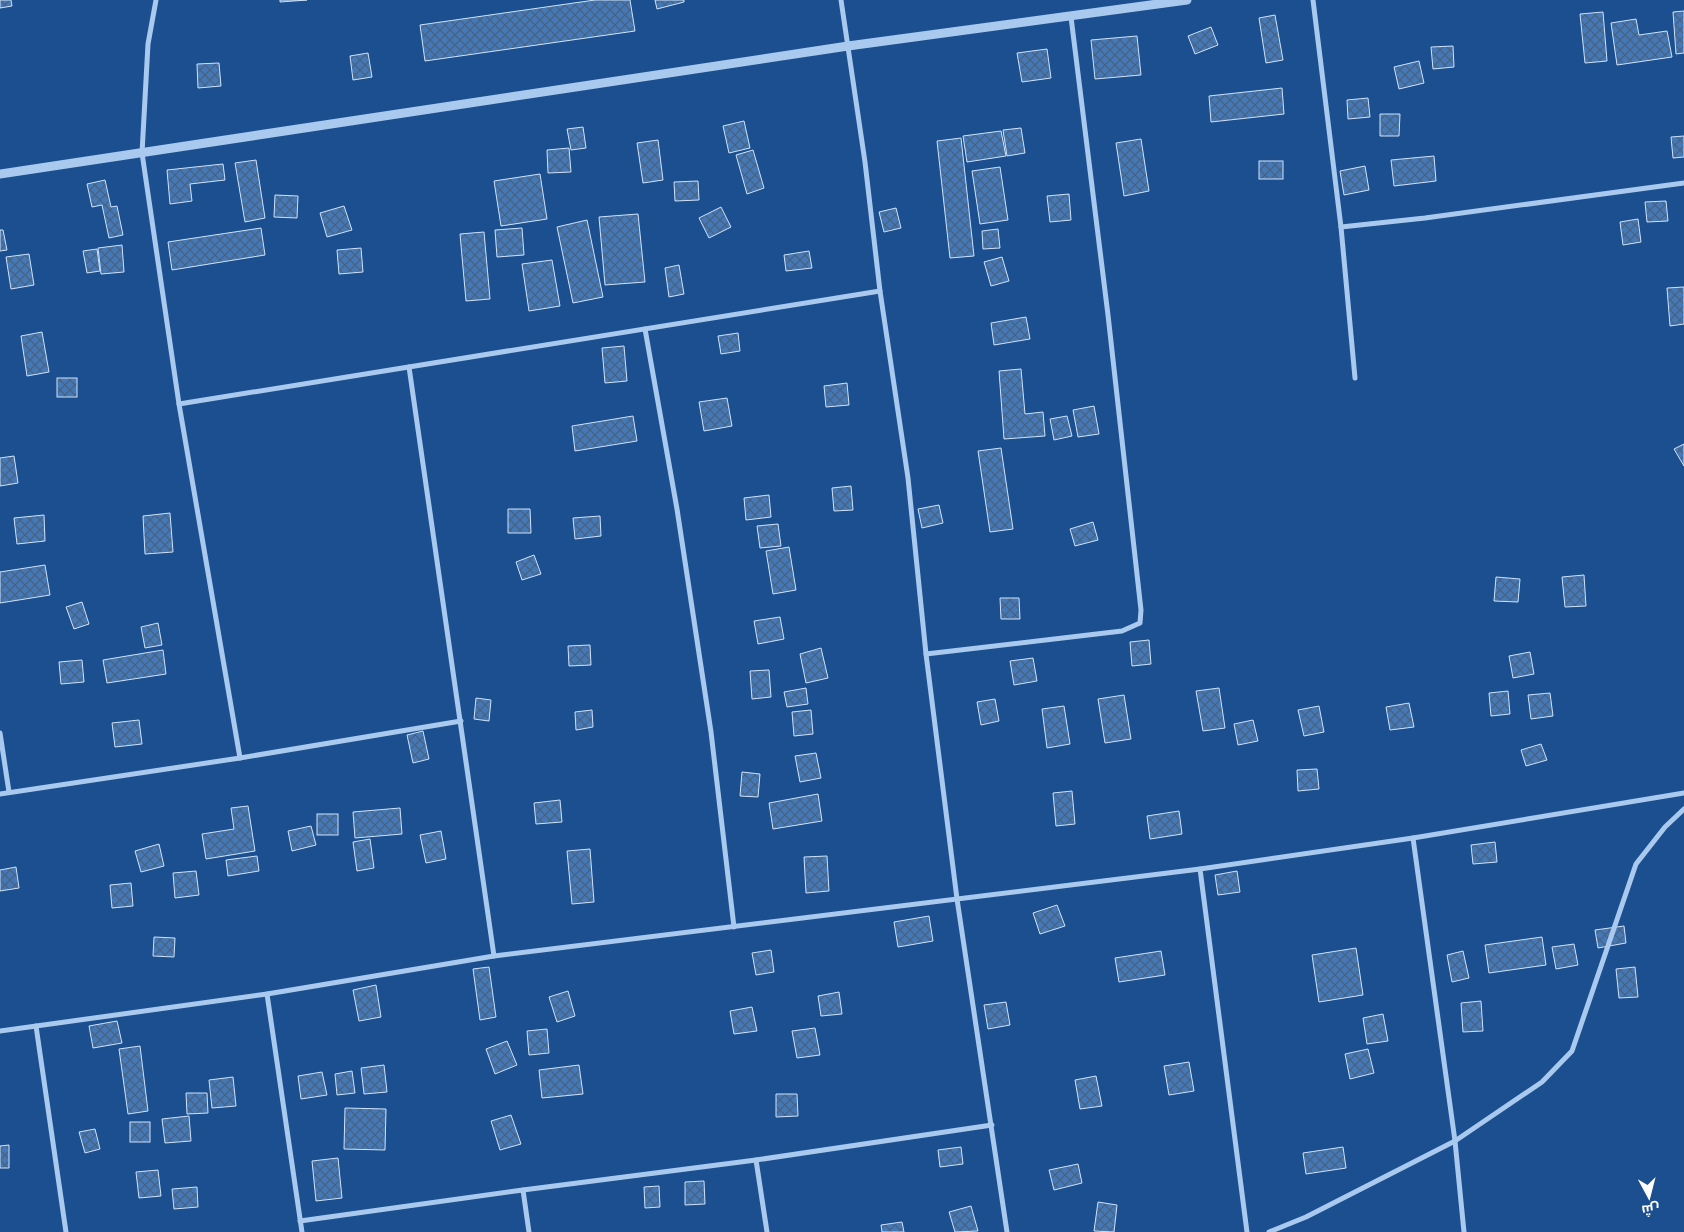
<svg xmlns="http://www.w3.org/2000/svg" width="1684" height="1232" font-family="'Sofia Sans Condensed',Cairo,sans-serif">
	<defs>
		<pattern id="building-cross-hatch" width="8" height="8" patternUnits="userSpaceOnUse" patternTransform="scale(1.25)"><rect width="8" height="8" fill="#4478b7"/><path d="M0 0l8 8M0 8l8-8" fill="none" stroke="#486282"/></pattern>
	</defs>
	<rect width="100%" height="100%" fill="#1b4f8f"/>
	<g fill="url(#building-cross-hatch)" stroke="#cfe3fa">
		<polygon points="0,0 11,0 12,6 0,8"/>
		<polygon points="280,0 307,0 280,2"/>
		<polygon points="595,0 630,0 635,31 425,61 420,25"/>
		<polygon points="655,0 684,0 684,2 657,9"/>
		<polygon points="1684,11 1684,53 1676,54 1673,12"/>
		<polygon points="1603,12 1607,61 1585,63 1580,14"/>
		<polygon points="1275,15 1283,60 1266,63 1259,18"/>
		<polygon points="1636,19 1639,35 1667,31 1672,57 1617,65 1611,23"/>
		<polygon points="1211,27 1218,45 1195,54 1188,36"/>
		<polygon points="1137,36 1141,75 1095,79 1091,40"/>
		<polygon points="1453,46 1454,67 1433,69 1431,47"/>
		<polygon points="1047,49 1051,78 1022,82 1017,53"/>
		<polygon points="368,53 372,77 353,80 350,56"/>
		<polygon points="1419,61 1424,83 1399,89 1394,67"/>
		<polygon points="219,63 221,86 198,88 197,64"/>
		<polygon points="1282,88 1284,114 1211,122 1209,96"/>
		<polygon points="1368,98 1370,117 1348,119 1347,100"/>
		<polygon points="1380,114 1400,114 1399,136 1380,136"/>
		<polygon points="744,121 750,148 729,153 723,126"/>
		<polygon points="583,127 586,148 571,150 567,129"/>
		<polygon points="1021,128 1025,153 1007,156 1003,130"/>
		<polygon points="1001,131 1006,156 967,162 963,136"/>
		<polygon points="1684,136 1684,157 1673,158 1671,137"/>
		<polygon points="961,138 974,256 950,258 937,141"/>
		<polygon points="1141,139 1149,191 1124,196 1116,143"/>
		<polygon points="658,140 663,180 643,183 637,143"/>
		<polygon points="569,148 571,172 548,173 547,150"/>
		<polygon points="753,150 764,188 747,194 736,155"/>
		<polygon points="1434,156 1436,181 1394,186 1391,160"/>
		<polygon points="256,160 265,218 245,222 235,163"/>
		<rect x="1259" y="161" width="24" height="18"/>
		<polygon points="223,164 225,180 190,184 192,201 170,204 167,170"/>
		<polygon points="1365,166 1369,190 1344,195 1340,171"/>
		<polygon points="1000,167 1008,220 980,224 972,171"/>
		<polygon points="540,174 547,219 501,226 494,181"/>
		<polygon points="105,180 111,207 117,206 123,235 109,238 102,205 92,207 87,184"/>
		<polygon points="698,181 699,200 675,201 674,182"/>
		<polygon points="1069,194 1071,220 1050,222 1047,196"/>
		<polygon points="275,195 298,196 297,218 274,217"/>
		<polygon points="1666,201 1668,221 1647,222 1645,202"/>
		<polygon points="344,206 352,230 327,237 320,213"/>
		<polygon points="721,207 731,227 709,238 699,218"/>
		<polygon points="896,208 901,228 884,232 879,212"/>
		<polygon points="638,214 645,282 605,285 599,217"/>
		<polygon points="1638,219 1641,242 1623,245 1620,222"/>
		<polygon points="587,220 603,297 573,303 557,227"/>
		<polygon points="261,228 265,255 172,270 168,242"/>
		<polygon points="522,228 524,255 497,257 495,230"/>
		<polygon points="998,229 1000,248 983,249 982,231"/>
		<polygon points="0,230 3,230 7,250 0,251"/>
		<polygon points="484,232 490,299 466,301 460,234"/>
		<polygon points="122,245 124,272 101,274 98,248"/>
		<polygon points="361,248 363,272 339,274 337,250"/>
		<polygon points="97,249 100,271 87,273 83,251"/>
		<polygon points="809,251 812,268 786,271 784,255"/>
		<polygon points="29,254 34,285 11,289 6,257"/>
		<polygon points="1002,257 1009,281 991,286 984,262"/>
		<polygon points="552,260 560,306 529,311 522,264"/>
		<polygon points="679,265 684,294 669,297 665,268"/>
		<polygon points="1684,287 1684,324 1670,326 1667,288"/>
		<polygon points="1026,317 1030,339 994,345 991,323"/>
		<polygon points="42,332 49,372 27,376 21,336"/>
		<polygon points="738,333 740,351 721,354 718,336"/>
		<polygon points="624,346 627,381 605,383 602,348"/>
		<polygon points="1021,369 1025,414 1043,412 1045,436 1004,439 999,371"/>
		<rect x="57" y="378" width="20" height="19"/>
		<polygon points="847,383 849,405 826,407 824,386"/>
		<polygon points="727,398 732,426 704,431 699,402"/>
		<polygon points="1094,406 1099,434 1078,437 1073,410"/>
		<polygon points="633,416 637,441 575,451 572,426"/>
		<polygon points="1067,416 1072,436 1054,440 1050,419"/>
		<polygon points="1684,444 1684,466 1674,449"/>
		<polygon points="1001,448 1013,529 990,532 978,451"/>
		<polygon points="14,456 18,483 0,486 0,458"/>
		<polygon points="851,486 853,510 834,511 832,488"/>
		<polygon points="769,495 771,517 746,520 744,498"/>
		<polygon points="939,505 943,523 922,528 918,509"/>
		<polygon points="508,509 530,509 531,533 508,533"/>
		<polygon points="170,513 173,552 145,554 143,516"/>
		<polygon points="44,515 45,541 17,544 14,518"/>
		<polygon points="600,516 601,536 575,539 573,518"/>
		<polygon points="1093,522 1098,540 1075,546 1070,529"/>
		<polygon points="778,524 781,546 760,548 757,526"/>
		<polygon points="789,547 796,590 773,594 766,551"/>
		<polygon points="534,555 541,574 522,580 516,562"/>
		<polygon points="45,565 50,595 0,603 0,572"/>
		<polygon points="1584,575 1586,606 1565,607 1562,577"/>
		<polygon points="1496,577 1520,579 1518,602 1494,601"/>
		<polygon points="1000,598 1019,598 1020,619 1001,619"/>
		<polygon points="82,602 89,624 74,629 66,607"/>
		<polygon points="780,617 784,639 758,644 754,621"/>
		<polygon points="158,623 162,645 145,648 141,627"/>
		<polygon points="1149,640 1151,664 1132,666 1130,642"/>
		<polygon points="590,645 591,665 569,666 568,646"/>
		<polygon points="821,648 828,678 806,683 800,654"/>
		<polygon points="163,650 166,674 107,683 103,660"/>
		<polygon points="1530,652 1534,674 1513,678 1509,656"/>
		<polygon points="1033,658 1037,681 1014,685 1010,661"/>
		<polygon points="82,660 84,682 61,684 59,662"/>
		<polygon points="769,670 771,697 752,699 750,671"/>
		<polygon points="806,688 808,704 787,707 784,692"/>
		<polygon points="1219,688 1225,728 1203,731 1196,691"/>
		<polygon points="1508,691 1510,714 1491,716 1489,693"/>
		<polygon points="1550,693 1553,716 1531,719 1528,695"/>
		<polygon points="1124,695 1131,739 1105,743 1098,699"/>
		<polygon points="476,698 491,700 489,721 474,719"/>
		<polygon points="995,699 999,721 981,725 977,702"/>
		<polygon points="1409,703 1414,727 1390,730 1386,707"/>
		<polygon points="1064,706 1070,744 1047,748 1042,709"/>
		<polygon points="1319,706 1324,732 1304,736 1298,710"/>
		<polygon points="592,710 593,727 576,730 575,712"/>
		<polygon points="811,710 813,734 794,736 792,712"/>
		<polygon points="139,720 142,744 115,747 112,723"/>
		<polygon points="1253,720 1258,741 1238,745 1234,724"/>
		<polygon points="423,731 429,759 413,763 407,735"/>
		<polygon points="1541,744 1547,760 1526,766 1521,750"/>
		<polygon points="816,753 821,778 800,782 795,756"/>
		<polygon points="1317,769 1319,789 1298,791 1297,770"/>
		<polygon points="742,772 760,774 758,797 740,796"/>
		<polygon points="1072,791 1075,824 1056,826 1053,793"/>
		<polygon points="818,794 822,821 773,829 769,803"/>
		<polygon points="560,800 562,822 536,824 534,803"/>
		<polygon points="248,806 255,851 206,859 202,834 234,829 231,808"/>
		<polygon points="400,808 402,834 355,838 353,812"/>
		<polygon points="1179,811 1182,834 1150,839 1147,816"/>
		<rect x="317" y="814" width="21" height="21"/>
		<polygon points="311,826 316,845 292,851 288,831"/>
		<polygon points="441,831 446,859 426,863 420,835"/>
		<polygon points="370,839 374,868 357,871 353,842"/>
		<polygon points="1495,842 1497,862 1473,864 1471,845"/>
		<polygon points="159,844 164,866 141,872 135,851"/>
		<polygon points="590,849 594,902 572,904 567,851"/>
		<polygon points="257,856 259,871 228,876 226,860"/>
		<polygon points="827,856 829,891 806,893 804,857"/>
		<polygon points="16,867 19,888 0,891 0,870"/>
		<polygon points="196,871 199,895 175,898 173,873"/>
		<polygon points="1237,871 1240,892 1218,895 1215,875"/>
		<polygon points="131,883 133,906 112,908 110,885"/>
		<polygon points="1057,905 1065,926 1040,934 1033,913"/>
		<polygon points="929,916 933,941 898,947 894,922"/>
		<polygon points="1624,926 1626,943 1598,948 1595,930"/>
		<polygon points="154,937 175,938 174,957 153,956"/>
		<polygon points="1542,937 1546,965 1489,973 1485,945"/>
		<polygon points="1574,944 1578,965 1556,969 1552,947"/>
		<polygon points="1356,948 1363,995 1319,1002 1312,955"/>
		<polygon points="771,950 774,972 756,975 752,953"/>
		<polygon points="1161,951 1165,975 1119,982 1115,958"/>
		<polygon points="1463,951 1469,978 1452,982 1447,955"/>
		<polygon points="489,967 496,1017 480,1020 473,969"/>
		<polygon points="1635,967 1638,997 1619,998 1616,969"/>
		<polygon points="376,985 381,1017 359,1021 353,990"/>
		<polygon points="568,991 575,1016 557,1022 549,997"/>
		<polygon points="839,992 842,1014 821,1016 818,996"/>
		<polygon points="1481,1001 1483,1031 1463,1032 1461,1003"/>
		<polygon points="1006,1002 1010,1025 988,1029 984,1005"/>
		<polygon points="752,1007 757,1031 734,1034 730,1011"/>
		<polygon points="1383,1014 1388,1041 1367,1044 1363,1018"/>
		<polygon points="117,1021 122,1043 93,1048 89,1026"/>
		<polygon points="815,1028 820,1055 797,1058 792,1031"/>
		<polygon points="547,1029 549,1053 529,1055 527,1031"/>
		<polygon points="507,1041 517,1065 495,1074 486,1049"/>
		<polygon points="140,1046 148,1111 128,1114 119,1049"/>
		<polygon points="1368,1049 1374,1073 1350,1079 1345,1054"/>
		<polygon points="1189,1062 1194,1091 1169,1095 1164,1066"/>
		<polygon points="384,1065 387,1092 364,1094 361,1068"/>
		<polygon points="579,1065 583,1094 542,1098 539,1070"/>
		<polygon points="352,1071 355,1093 337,1095 335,1074"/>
		<polygon points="322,1072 327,1095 301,1099 298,1076"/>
		<polygon points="1096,1076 1102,1106 1080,1109 1075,1080"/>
		<polygon points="233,1077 236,1106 212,1108 209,1080"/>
		<polygon points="186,1093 207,1093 208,1113 187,1114"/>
		<polygon points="776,1094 797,1094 798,1116 776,1117"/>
		<polygon points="345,1108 386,1109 385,1150 344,1149"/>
		<polygon points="511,1115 521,1144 500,1150 491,1121"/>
		<polygon points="189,1116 191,1141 165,1143 162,1119"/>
		<rect x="130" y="1122" width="20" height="20"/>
		<polygon points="95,1129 100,1149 85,1153 79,1132"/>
		<polygon points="9,1145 9,1168 0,1168 0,1146"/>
		<polygon points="961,1147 963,1164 940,1167 938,1150"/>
		<polygon points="1343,1147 1346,1168 1306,1174 1303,1153"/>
		<polygon points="338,1158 342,1198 316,1201 312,1161"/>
		<polygon points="1078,1164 1082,1183 1054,1190 1049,1170"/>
		<polygon points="158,1170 161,1196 139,1198 136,1172"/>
		<polygon points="704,1181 705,1204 685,1205 685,1182"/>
		<polygon points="659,1186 660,1207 645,1208 644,1187"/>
		<polygon points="197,1187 198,1207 174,1209 172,1189"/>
		<polygon points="1098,1202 1117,1205 1114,1232 1094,1231"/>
		<polygon points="971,1206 978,1231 955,1232 949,1212"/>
		<polygon points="902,1222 904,1232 882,1232 881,1225"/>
	</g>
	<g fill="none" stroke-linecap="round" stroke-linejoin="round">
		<g stroke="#a9c9ee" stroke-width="5">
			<polyline points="156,0 148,44 142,153 179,404 240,758"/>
			<polyline points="841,0 865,162 880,291 908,478 926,654 957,899 1007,1232"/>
			<polyline points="1313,0 1341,227 1355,378"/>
			<polyline points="1341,227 1425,218 1684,183"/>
			<polyline points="645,329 677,509 711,732 734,927"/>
			<polyline points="409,367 494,956"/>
			<polyline points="179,404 880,291"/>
			<polyline points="926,654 1122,631 1140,623 1141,610 1108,315 1071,17"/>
			<polyline points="0,733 9,792"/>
			<polyline points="0,794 240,758 461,721"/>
			<polyline points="1413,838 1455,1141 1464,1232"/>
			<polyline points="1200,869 1247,1232"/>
			<polyline points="267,994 302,1232"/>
			<polyline points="36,1026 66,1232"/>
			<polyline points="0,1031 267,994 494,956 1200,869 1413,838 1684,793"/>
			<polyline points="756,1160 767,1232"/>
			<polyline points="523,1190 529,1232"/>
			<polyline points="300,1221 523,1190 756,1160 992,1125"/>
			<polyline points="1269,1232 1306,1217 1455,1141 1542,1082 1572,1051 1636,864 1665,827 1684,809"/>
		</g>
		<polyline stroke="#a9c9ee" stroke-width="9" points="0,174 848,46 1187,0"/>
	</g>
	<g transform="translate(1649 1197) rotate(173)" stroke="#1b4f8f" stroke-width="4" paint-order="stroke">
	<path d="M0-4L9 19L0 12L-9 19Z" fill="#ffffff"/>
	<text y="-8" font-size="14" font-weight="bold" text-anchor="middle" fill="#ffffff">ش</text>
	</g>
</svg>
